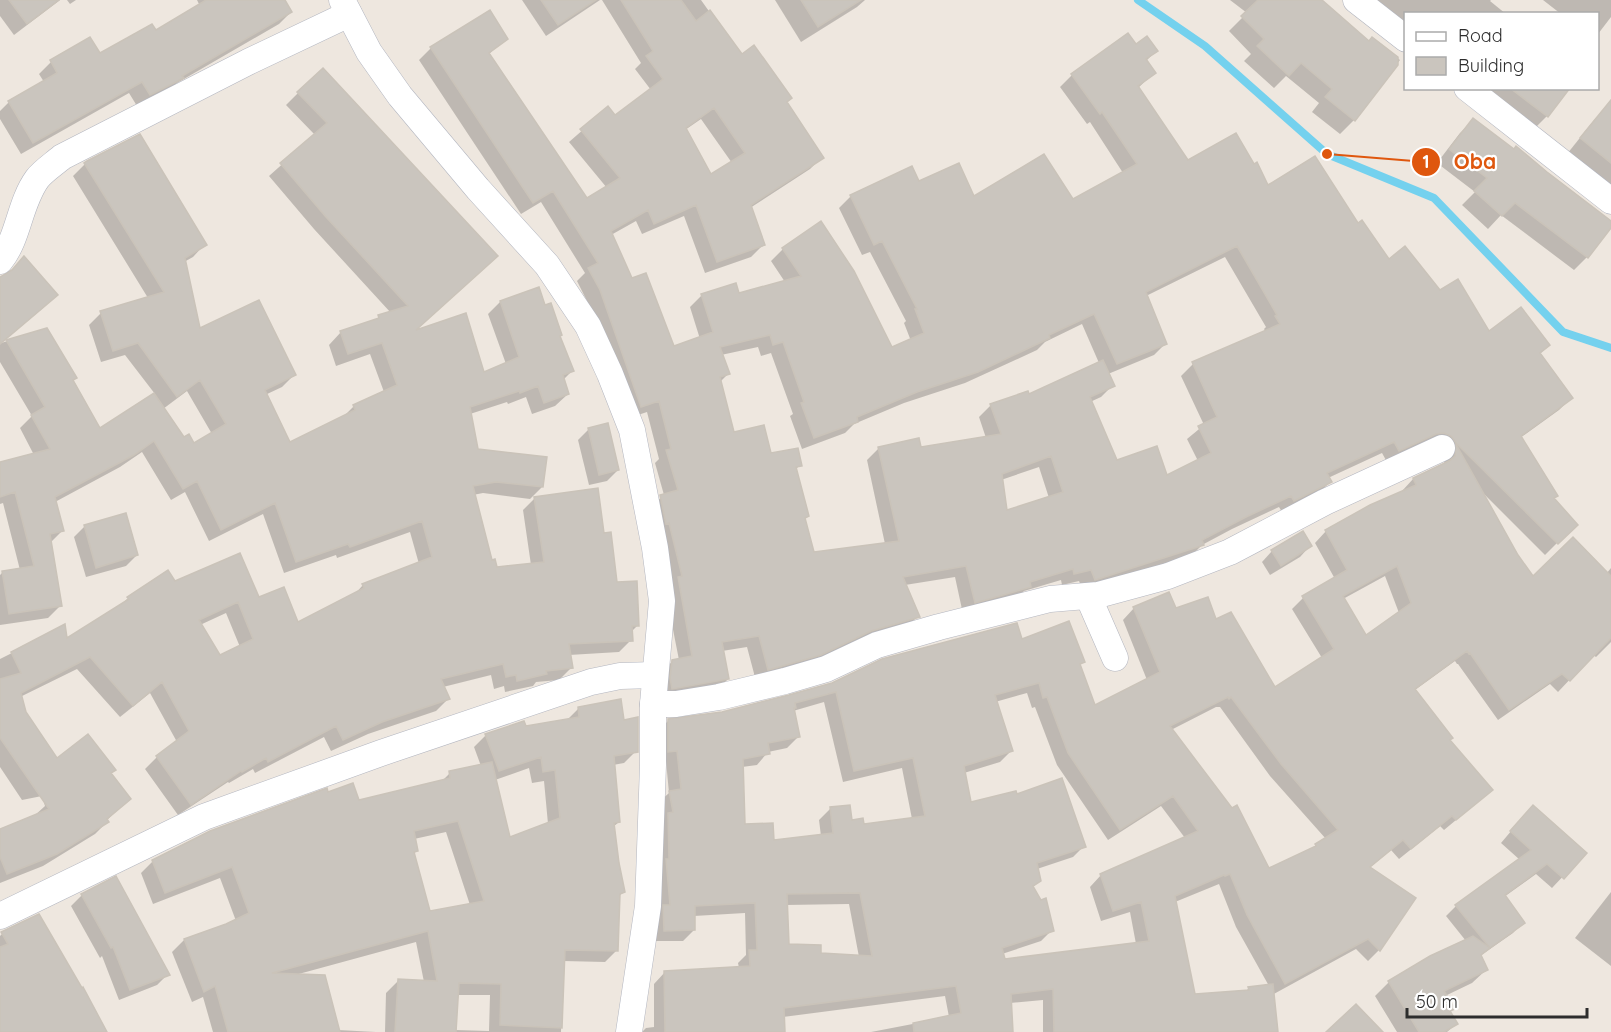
<svg xmlns="http://www.w3.org/2000/svg" width="1611" height="1032" font-family="Quicksand,sans-serif">
	<rect width="100%" height="100%" fill="#eee7df"/>
	<g fill="#0003" fill-rule="evenodd">
		<polygon points="0,0 60,0 14,35 0,16"/>
		<polygon points="67,0 76,0 70,4"/>
		<polygon points="197,0 284,0 291,12 279,24 177,83 170,90 137,106 129,93 21,154 0,119 0,111 9,102 44,82 39,74 51,62 90,39 99,55 156,32 200,6"/>
		<polygon points="522,0 600,0 546,36"/>
		<path d="M602 0H701L741 56 786 102 822 157 810 169 750 208 763 245 751 257 705 273 684 216 642 234 636 221 611 235 631 280 673 348 700 339 690 307 702 295H738L785 282 771 261 783 249 820 223 891 349 911 341 904 323 906 321 870 252 862 255 839 208 851 196 919 183 974 199 1072 201 1123 173 1090 122 1087 124 1060 87 1072 75 1136 46 1156 51 1146 61 1154 73 1138 88 1187 162 1267 187 1358 225 1389 261 1439 292 1489 333 1548 345 1539 355 1571 398 1559 410 1520 438 1553 499 1576 524 1545 555 1481 491 1516 556 1533 578 1606 574 1611 568V642L1596 657 1593 655 1558 692 1550 684 1498 720 1458 664H1457L1455 661 1415 690 1448 740 1479 801 1444 830 1440 826 1399 859 1391 850 1369 868 1379 950 1368 961 1356 949 1272 995 1277 1032H1043V1000L1010 1003 1012 1032H871L949 1017 945 996 783 1017 784 1032H642L646 1028 654 1027V984L665 972 739 968 738 963 746 955 745 913 694 916V930L683 941H653L658 803 669 793 666 761 657 763V732L669 720 722 713 1021 641 1083 661 1079 666 1094 707 1147 680 1123 620 1134 608 1175 610 1215 621 1275 689 1322 658 1292 609 1303 598 1335 579 1315 543 1326 531 1403 493 1402 491 1413 479 1444 465 1445 457 1387 462 1382 453 1328 478 1330 482 1318 494 1282 512 1279 507 1232 529 1202 545 1190 557 1083 591 1079 581 1062 585 1061 580 1024 591 1017 598 963 614 955 577 905 585 918 616 906 628 807 666 756 681 747 647 722 651 728 679 716 691 661 700 660 673 673 661 679 660 649 508 664 495 655 463 659 459 647 412 629 418 588 303 577 281 585 273 541 202 521 214 419 60 431 48 506 38 489 54 587 200 607 188 569 142 608 108 615 117 651 90 635 69 641 63ZM701 119 732 163 711 177 685 130ZM1225 257 1266 327 1264 329 1266 332 1193 364 1181 376 1204 425 1187 439 1198 461 1166 477 1116 462 1090 402 1101 397 1113 385 1108 374 1154 355 1166 343 1146 296ZM1082 324 1099 363 1028 396 991 405 979 417 986 438 920 449 879 448 867 460 885 544 813 554 804 520 808 516 795 470 800 465 770 455 733 434 720 382 728 374 721 355 758 347 761 356 771 353 793 414 790 416 802 449 845 433 854 424 904 403 965 383 1037 350 1045 342ZM1039 467 1049 498 1005 512 1001 480ZM1385 576 1399 613 1366 637 1343 599ZM1027 693 1032 708 1035 707 1057 765 1108 840 1161 806 1185 838 1101 875 1090 887 1101 921 1130 912 1136 944 1004 961 1002 954 1041 941 1052 930 1033 887 1040 880 1037 869 1073 857 1084 846 1016 796 970 804 964 773 1000 762 1011 751 995 702ZM824 702 843 782 902 768 912 819 863 826 851 821 849 806 830 809 819 820 821 836 773 842 743 825 742 767 757 765 768 752 787 748 798 737 793 711ZM1216 707H1220L1270 776 1326 839 1310 851 1268 870 1171 730ZM1219 884 1236 927 1269 986 1249 988 1245 992 1194 996 1175 902ZM849 904 859 957 819 955 787 945 786 905Z"/>
		<polygon points="775,0 865,0 857,7 801,42"/>
		<polygon points="1230,0 1320,0 1368,43 1372,39 1400,60 1354,120 1340,134 1312,112 1319,103 1286,76 1274,88 1244,61 1251,54 1229,31 1247,13"/>
		<polygon points="1353,0 1491,0 1490,1 1506,14 1406,14 1406,35"/>
		<polygon points="1543,0 1611,0 1611,17 1598,34 1598,14 1561,14"/>
		<polygon points="1473,88 1568,88 1547,116 1532,131"/>
		<path d="M298 93 496 256 412 333 483 374 506 364 488 314 500 302 538 289 572 371 563 380 568 394 555 406 532 414 526 397 508 404 507 402 470 414 477 450 542 487 530 499 483 493 473 495 491 561 496 569 531 565 523 510 535 498 603 534 616 584 638 625 631 632V640L619 652 569 655 571 668 559 680 536 682 533 686 505 692 504 686 494 689 491 675 443 687 448 699 436 711 368 734 331 751 324 737 255 773 253 769 229 783 228 782 178 815 145 769 157 757 177 742 150 693 120 717 77 669 20 697 25 713 57 760 109 774 129 799 106 821 107 822 95 834 43 866 0 883V831L33 817 45 806 42 796 22 800 0 767V659L64 627 66 641 117 609 128 598 168 572 175 583 259 599 297 624 353 596 363 585 419 564 410 532 337 558 336 555 284 573 263 514 209 541 185 492 171 500 142 452 120 467 55 502 62 531 50 543 60 606 48 618 0 625V575L3 572 20 570 3 503 0 504V463L34 455 20 428 32 416 0 362V280L44 307 1 343 47 329 99 430 155 394 125 355 101 362 89 325 101 313 148 298 73 176 85 164 205 244 193 257 184 262 199 330 294 375 282 387 265 395 290 444 342 418 354 406 384 392 370 354 336 366 329 345 341 332 374 322 379 317 391 313 314 229 269 176 315 135 286 105ZM187 391 212 434 193 445 183 439 163 409ZM226 613 240 647 219 656 200 625Z"/>
		<polygon points="1611,103 1611,189 1567,154 1595,119"/>
		<polygon points="1473,120 1611,223 1611,226 1587,257 1574,270 1501,215 1488,229 1462,205 1475,192 1437,163 1460,133"/>
		<polygon points="589,429 618,470 607,481 589,485 578,440"/>
		<polygon points="85,526 137,555 126,566 86,577 74,537"/>
		<polygon points="1310,546 1300,557 1270,575 1262,562 1272,551"/>
		<path d="M578 709 623 722 636 751 624 763 613 765 619 822 613 827 623 892 618 897 617 950 605 962 563 961 561 1032H385L386 993 398 981 424 982 416 942 295 975 338 1030 376 1032H213L203 997 192 1002 172 952 184 940 236 921 220 878 153 904 141 873 153 861 327 794 358 802 441 782 450 773 481 766 474 747 486 735 566 721ZM529 768 532 783 544 781 548 824 509 839 495 780ZM446 832 470 905 429 912 413 854 417 851 414 839ZM457 995H490L489 1031 455 1030Z"/>
		<polygon points="1523,817 1585,853 1552,888 1536,874 1504,897 1523,922 1513,933 1480,956 1486,970 1472,983 1445,996 1453,1008 1449,1012 1456,1024 1447,1032 1397,1032 1375,996 1389,982 1466,941 1446,916 1456,906 1520,860 1501,843"/>
		<polygon points="1611,892 1611,966 1575,938"/>
		<polygon points="82,895 168,974 157,985 119,1000 102,956 100,958 71,906"/>
		<polygon points="2,934 105,1032 0,1032 0,936"/>
	</g>
	<g fill="none" stroke-linecap="round" stroke-linejoin="round">
		<polyline stroke="#74d1ee" stroke-width="8" points="1138,0 1205,46 1327,154 1434,198 1563,332 1611,348"/>
	</g>
	<g fill="#cac5be" stroke="#cac3b9" stroke-width="1.5" fill-rule="evenodd">
		<polygon points="9,0 59,0 27,24"/>
		<polygon points="206,0 285,0 292,12 182,76 184,78 150,95 142,82 33,143 8,101 57,73 50,60 90,37 100,53 152,24 156,30"/>
		<polygon points="541,0 596,0 558,25"/>
		<path d="M621 0H681L696 21 710 10 742 54 754 45 792 98 787 102 824 158 751 205 765 245 717 262 696 205 654 224 648 210 611 231 632 278 646 273 674 346 713 332 701 294 736 283 739 293 801 276 782 248 821 221 854 271 892 347 924 333 915 309H917L882 241 874 245 850 195 912 166 919 181 959 163 974 196 1044 154 1073 199 1137 164 1102 112 1100 114 1071 74 1128 33 1136 44 1147 36 1158 51 1146 59 1156 73 1138 86 1188 160 1236 133 1254 164 1257 162 1268 185 1315 156 1358 223 1362 220 1389 259 1405 246 1440 290 1458 279 1489 331 1521 307 1550 345 1540 353 1573 398 1521 436 1558 496 1554 498 1578 525 1558 544 1456 443 1451 436 1444 433 1436 434 1399 451 1394 442 1327 473 1332 482 1294 501 1291 496 1246 517 1202 540 1204 545 1095 580 1091 570 1074 574 1073 569 1030 582 1031 587 975 603 966 566 903 577 920 617 871 631 821 655 768 670 759 636 722 642 729 679 672 689 670 678 672 660 692 656 678 577 682 576 669 523 666 524 660 495 678 490 666 450 671 449 659 401 641 407 600 290 588 268 598 263 553 191 533 203 430 47 490 10 508 39 489 53 587 198 620 178 580 129 608 106 615 115 663 79 646 56 653 51ZM714 108 745 153 711 174 686 128ZM1237 246 1277 315 1275 316 1280 324 1192 362 1217 417 1198 426 1211 453 1167 475 1157 446 1117 460 1090 397 1115 386 1103 360 1029 394 1028 391 990 404 1001 434 921 447 919 438 878 447 899 541 814 552 805 518 809 516 796 467 802 466 798 448 771 453 764 425 734 432 720 377 730 374 720 347 770 335 773 345 783 342 804 402 801 403 814 438 858 422 857 417 917 392 978 372 1050 338 1049 335 1094 314 1117 364 1167 344 1146 292ZM1051 456 1063 492 1007 510 1002 474Z"/>
		<polygon points="801,0 861,0 818,27"/>
		<polygon points="1258,0 1322,0 1369,41 1372,37 1398,57 1398,65 1355,121 1325,97 1332,89 1301,63 1289,76 1257,46 1264,39 1241,16"/>
		<path d="M323 68 498 256 416 330 466 313 484 372 519 357 500 301 539 287 545 305 551 303 562 335 560 336 574 371 563 375 569 394 544 403 538 386 520 393 519 391 470 407 478 449 547 457 543 487 496 482 473 486 492 560 495 559 497 567 544 562 534 497 598 488 604 533 611 532 617 582 637 581 639 626H632L633 641 569 644 573 668 546 671 547 674 517 681 516 675 506 677 503 664 441 679 450 699 382 722 343 740 336 726 268 762 266 758 242 772 241 771 191 805 156 756 189 731 162 682 133 706 90 657 21 693 26 712 57 758 88 734 116 770 111 773 131 799 107 819 109 822 57 854 7 874 0 857V829L49 809 0 738V679L21 673 11 652 65 624 67 638 129 599 127 597 168 570 175 581 240 553 259 597 284 587 298 622 364 588 362 584 432 557 422 521 350 547 348 544 296 562 275 503 221 530 197 481 183 489 154 441 134 455 55 497 64 531 50 534 62 606 9 614 2 571 34 566 15 492 0 497V462L50 449 31 415 45 407 6 340 47 328 77 378 73 380 100 428 154 393 184 437 189 434 194 443 226 424 200 380 177 397 138 343 113 351 100 311 164 292 84 163 87 161 140 134 207 245 185 258 200 328 259 300 296 375 265 390 290 442 355 410 353 405 397 385 382 343 348 354 340 331 379 318 378 315 408 306 326 217 280 163 327 123 297 92ZM238 602 253 639 220 655 199 620Z"/>
		<polygon points="1510,88 1570,88 1548,117"/>
		<polygon points="1611,100 1611,163 1580,138"/>
		<polygon points="1473,118 1514,149 1516,146 1547,172 1611,221 1611,228 1588,258 1515,203 1502,216 1474,191 1487,178 1449,149"/>
		<polygon points="24,256 58,295 0,344 0,277 12,270"/>
		<polygon points="608,423 619,470 599,475 588,428"/>
		<path d="M1456 444 1518 555 1533 576 1573 537 1611 576V638L1570 681 1562 674 1509 710 1470 653 1469 654 1467 651 1415 689 1453 738 1450 740 1493 790 1456 820 1452 816 1411 849 1403 840 1370 867 1416 898 1380 951 1368 939 1285 984 1247 915 1230 874 1225 876 1224 875 1175 896 1195 994 1249 990 1248 987 1273 984 1278 1032H1054L1053 989 1011 994 1013 1032H914L913 1023 961 1013 956 986 784 1008 785 1032H665L664 971 750 966 749 950H757L755 903 695 906V930L664 931 663 905H670L666 859H669L668 813 673 812 669 791 681 789 677 751 668 752V719L722 712 789 695 832 683 882 659 1017 623 1022 639 1069 621 1085 662 1080 664 1095 705 1160 672 1133 607 1169 592 1176 608 1208 597 1216 619 1231 612 1275 687 1334 649 1302 596 1347 570 1325 530 1370 505 1416 485 1413 478 1449 461 1455 456ZM1397 566 1411 603 1366 635 1343 596ZM1039 683 1043 698 1047 697 1068 753 1120 830 1173 796 1198 831 1100 874 1113 911 1141 902 1149 941 1005 959 1002 948 1054 931 1046 898 1041 900 1033 886 1041 881 1037 863 1086 847 1062 778 1017 794 1016 791 971 802 964 766 1013 751 995 695ZM836 692 854 771 913 758 925 816 864 824 863 818 852 820 850 805 830 807 833 833 774 840 773 823 745 824 743 759 770 754 768 743 800 737 794 708H796L795 703ZM1228 697 1229 699 1231 697 1281 764 1338 830 1315 844 1316 846 1269 868 1237 805 1232 808 1170 726ZM860 893 872 956 821 953V945L789 944 787 894Z"/>
		<polygon points="126,513 138,555 96,568 84,525"/>
		<polygon points="1303,531 1312,546 1281,566 1271,550"/>
		<path d="M621 699 624 720 638 717V752L614 756 620 822 614 823 619 863 625 892 620 894 618 951 565 950 562 1028 500 1025 501 984 459 983 456 1032H395L398 979 437 981 428 931 272 973 325 975 340 1032H228L215 986 204 992 184 939 226 924 249 913 232 867 165 893 152 860 210 831 327 788 328 792 353 783 359 800 450 778 449 771 492 762 510 837 560 818 555 770 543 772 541 757 499 771 485 734 524 721 526 726 579 717 578 707ZM458 821 484 901 430 911 414 852 418 851 414 831Z"/>
		<polygon points="1533,805 1587,853 1564,879 1547,864 1505,895 1525,923 1490,948 1455,905 1531,850 1510,831"/>
		<polygon points="116,876 170,975 130,990 113,947 111,948 81,894"/>
		<polygon points="39,914 82,988 83,987 107,1032 0,1032 0,947 8,944 1,932"/>
		<polygon points="1473,936 1490,948 1481,955 1488,970 1444,991 1455,1009 1450,1011 1458,1024 1444,1032 1419,1032 1388,981 1430,956"/>
		<polygon points="1356,1004 1383,1032 1326,1032"/>
	</g>
	<g fill="none" stroke-linecap="round" stroke-linejoin="round">
		<defs>
			<g id="minor">
				<polyline points="342,0 369,52 400,96 478,189 547,265 588,326 610,374 632,430 655,548 662,601 653,704 653,765 648,906 629,1032"/>
				<polyline points="1356,0 1406,39"/>
				<polyline points="1467,88 1611,201"/>
				<path d="M0 261C19 238 19 204 37 179 43 171 54 164 62 157L248 62 349 14"/>
				<polyline points="1088,596 1115,658"/>
				<polyline points="653,704 676,704 719,697 785,681 826,669 877,645 939,627 1050,599 1098,595 1168,576 1230,552 1325,502 1442,448"/>
				<polyline points="0,916 204,817 381,753 591,682 620,676 654,675"/>
			</g>
		</defs>
		<use href="#minor" stroke="#b3b6c0" stroke-width="27"/>
		<use href="#minor" stroke="#fff" stroke-width="26"/>
	</g>
	<path fill="none" stroke="#df570e" stroke-width="2" d="M1327 154L1426 162"/>
	<g fill="#df570e" stroke="#fff" stroke-width="2">
		<circle cx="1327" cy="154" r="6"/>
		<circle cx="1426" cy="162" r="15"/>
	</g>
	<g font-size="18" text-anchor="middle" font-weight="bold" fill="#fff">
		<text x="1426" y="168">1</text>
	</g>
	<g font-size="21" text-anchor="middle" font-weight="bold" fill="#df570e" stroke="#fff" stroke-width="4.5" stroke-linejoin="round" paint-order="stroke">
		<text x="1475" y="169">Oba</text>
	</g>
	<rect x="1404" y="12" width="195" height="78" fill="#ffffff" stroke="#ababab" stroke-width="1.5"/>
	<rect x="1416" y="32" width="30" height="9" fill="#ffffff" stroke="#ababab" stroke-width="1.5"/>
	<text x="1458" y="42" font-size="18" fill="#2d2d2d">Road</text>
	<rect x="1416" y="57" width="30" height="18" fill="#cac5be" stroke="#ababab" stroke-width="1.5"/>
	<text x="1458" y="72" font-size="18" fill="#2d2d2d">Building</text>
	<path d="M1407 1008v9h180v-9" fill="none" stroke="#2d2d2d" stroke-width="3"/>
	<text x="1416" y="1008" font-size="18" fill="#2d2d2d" stroke="#ffffff" stroke-width="4.5" paint-order="stroke">50 m</text>
</svg>
